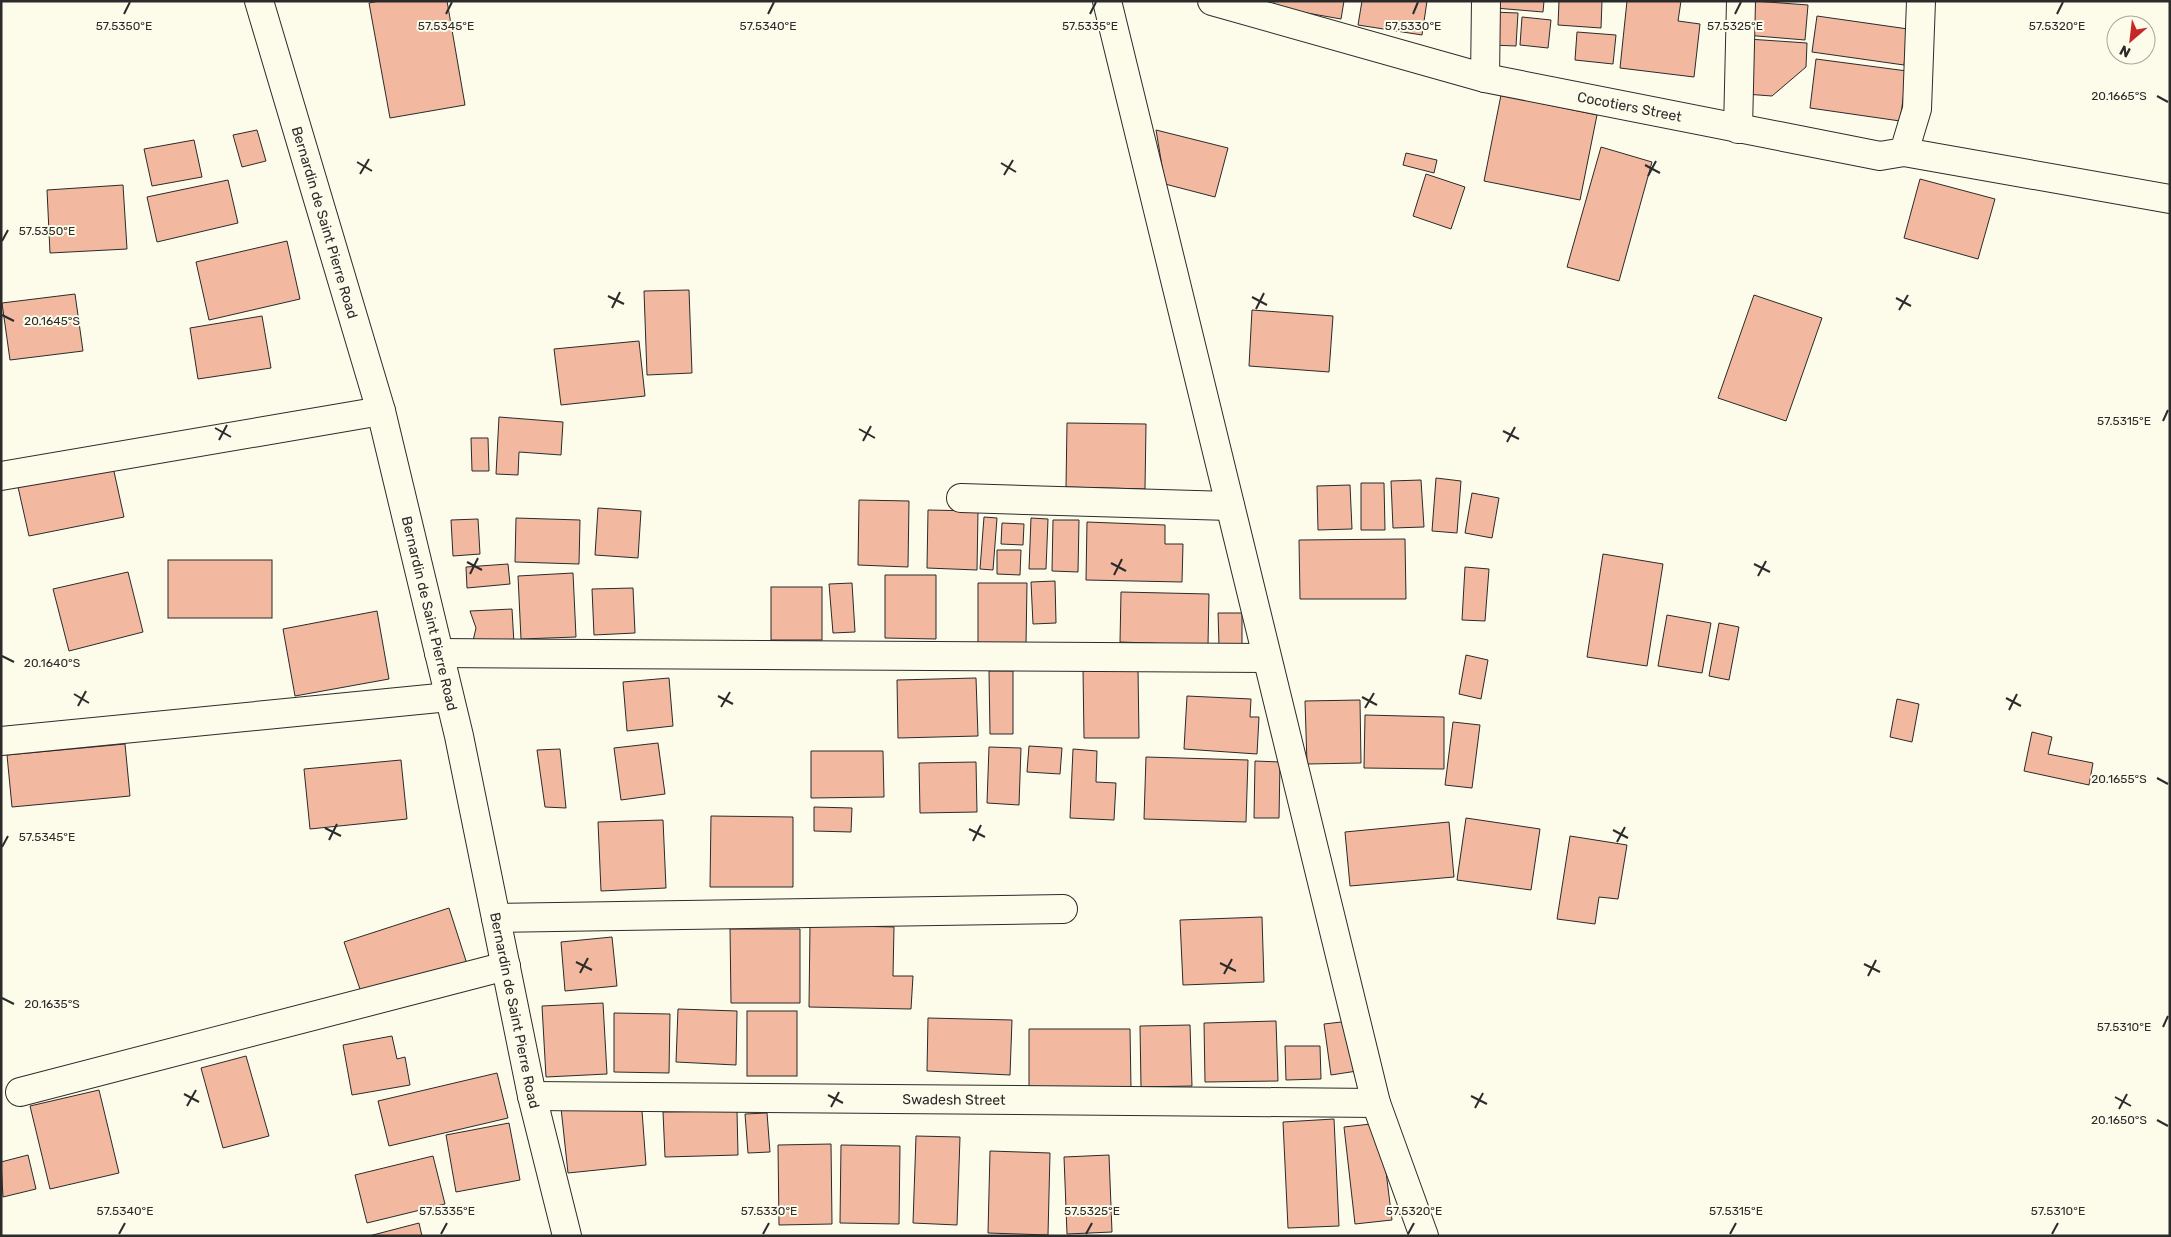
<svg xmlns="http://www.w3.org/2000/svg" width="2171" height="1237" font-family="Rubik,sans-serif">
	<rect width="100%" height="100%" fill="#fdfbea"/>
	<g fill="#f2b8a0" stroke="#2b2b2b">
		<polygon points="379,1 447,1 465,105 390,118 369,3"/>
		<polygon points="1274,1 1344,1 1341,19 1273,7"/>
		<polygon points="1362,1 1427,1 1422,35 1358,25"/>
		<polygon points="1495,1 1544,1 1543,12 1495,8"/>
		<polygon points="1559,1 1602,1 1601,28 1558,25"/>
		<polygon points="1627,1 1681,1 1678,21 1700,24 1694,77 1620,68"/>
		<polygon points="1754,1 1808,5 1805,40 1745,35"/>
		<polygon points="1493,12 1518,13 1516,46 1491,45"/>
		<polygon points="1817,16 1908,29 1904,65 1812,52"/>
		<polygon points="1522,17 1551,20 1548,48 1520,45"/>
		<polygon points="1577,32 1616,35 1613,64 1575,60"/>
		<polygon points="1748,39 1807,43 1806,67 1772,96 1745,94"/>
		<polygon points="1816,59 1907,71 1900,121 1810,108"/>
		<polygon points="1501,95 1597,115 1580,200 1484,181"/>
		<polygon points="257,130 266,161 242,167 233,135"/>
		<polygon points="1156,130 1228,148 1215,197 1165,184"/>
		<polygon points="194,140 202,177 152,186 144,149"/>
		<polygon points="1601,147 1652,162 1619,281 1567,267"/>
		<polygon points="1406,153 1437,160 1434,173 1403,165"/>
		<polygon points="1426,174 1465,187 1451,229 1413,216"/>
		<polygon points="1920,179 1995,199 1978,259 1904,238"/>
		<polygon points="228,180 238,223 157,242 147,197"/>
		<polygon points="123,185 127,249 50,253 47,190"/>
		<polygon points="287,241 300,299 209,320 196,262"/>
		<polygon points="689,290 692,373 647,375 644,291"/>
		<polygon points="75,294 83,351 10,360 2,303"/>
		<polygon points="1754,295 1822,318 1786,421 1718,398"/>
		<polygon points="1252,310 1333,316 1329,372 1249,366"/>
		<polygon points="262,316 271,368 198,379 190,328"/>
		<polygon points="639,341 645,396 561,405 554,349"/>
		<polygon points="499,417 563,422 561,455 519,452 518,475 496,474"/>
		<polygon points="1067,423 1146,424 1145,489 1066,487"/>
		<polygon points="471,438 488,438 489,471 472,471"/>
		<polygon points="113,467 124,517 29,536 18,487"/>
		<polygon points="1436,478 1461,481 1457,533 1432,531"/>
		<polygon points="1421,480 1424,527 1393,528 1391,481"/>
		<polygon points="1361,483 1384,483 1385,530 1361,530"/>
		<polygon points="1350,485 1352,529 1318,530 1317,486"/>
		<polygon points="1472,493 1499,498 1492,538 1465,533"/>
		<polygon points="859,500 909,501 908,567 858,565"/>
		<polygon points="598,508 641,511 638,558 595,555"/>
		<polygon points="928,510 978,511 977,570 927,568"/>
		<polygon points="984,517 997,518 993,570 980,569"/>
		<polygon points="516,518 580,520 579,564 515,562"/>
		<polygon points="1031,518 1048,519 1046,569 1029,569"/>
		<polygon points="478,519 480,554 453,556 451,520"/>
		<polygon points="1053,520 1079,520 1078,572 1052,571"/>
		<polygon points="1087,522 1165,525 1165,544 1183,544 1182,582 1086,580"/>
		<polygon points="1002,523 1024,524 1023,545 1001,544"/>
		<polygon points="1405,539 1406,599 1300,599 1299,540"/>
		<polygon points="997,550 1021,550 1020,575 997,574"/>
		<polygon points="1603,554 1663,564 1647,666 1587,657"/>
		<rect x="168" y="560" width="104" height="58"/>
		<polygon points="508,564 510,584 467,588 466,567"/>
		<polygon points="1465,567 1489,569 1485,621 1462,620"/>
		<polygon points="128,572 143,632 69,651 53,589"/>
		<polygon points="573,573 576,637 521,639 518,576"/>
		<polygon points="885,575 936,575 936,639 885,638"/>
		<polygon points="1055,581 1056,623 1033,624 1031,582"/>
		<polygon points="852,583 855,632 833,633 829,584"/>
		<polygon points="978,583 1027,583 1026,645 978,645"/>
		<rect x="771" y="587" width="51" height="53"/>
		<polygon points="633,588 635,633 594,635 592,589"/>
		<polygon points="1121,592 1209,594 1208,645 1120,642"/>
		<polygon points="512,609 514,644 472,645 476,628 470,611"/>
		<polygon points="377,611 389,679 295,696 283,629"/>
		<polygon points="1218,613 1242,613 1242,644 1219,645"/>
		<polygon points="1667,615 1711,623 1702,673 1658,666"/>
		<polygon points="1719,623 1739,627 1729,680 1709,676"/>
		<polygon points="1466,655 1488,660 1481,699 1459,694"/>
		<polygon points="1083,669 1138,669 1139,738 1084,738"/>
		<polygon points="989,671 1013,671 1013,734 990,734"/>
		<polygon points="669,678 673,726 627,731 623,682"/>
		<polygon points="976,678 978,736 898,738 897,680"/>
		<polygon points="1187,696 1251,699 1250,717 1259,717 1257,754 1184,749"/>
		<polygon points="1897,699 1919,704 1912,742 1890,737"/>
		<polygon points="1360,700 1361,763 1307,764 1305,701"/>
		<polygon points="1365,715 1444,717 1444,769 1364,768"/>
		<polygon points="1453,722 1480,725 1472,788 1445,785"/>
		<polygon points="2032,732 2052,737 2048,754 2093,763 2089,785 2024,771"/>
		<polygon points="658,743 665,794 621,800 614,748"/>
		<polygon points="125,744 130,796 12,807 7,755"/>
		<polygon points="1029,746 1062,748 1060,774 1027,772"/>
		<polygon points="989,747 1021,748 1019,805 987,803"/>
		<polygon points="560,749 566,808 545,807 537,750"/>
		<polygon points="1073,749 1097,751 1096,782 1116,783 1114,820 1070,818"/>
		<polygon points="811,751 883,751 884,797 811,798"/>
		<polygon points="1146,757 1248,760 1246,822 1144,819"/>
		<polygon points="401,760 407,819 310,829 304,769"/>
		<polygon points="1255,761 1280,762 1279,818 1254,818"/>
		<polygon points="976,762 977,812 920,813 919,763"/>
		<polygon points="814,807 852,808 851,832 814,831"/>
		<polygon points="711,816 793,817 793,887 710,887"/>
		<polygon points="1466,818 1540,829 1531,890 1457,880"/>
		<polygon points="663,820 666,888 601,891 598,822"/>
		<polygon points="1449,822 1454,877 1350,886 1345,832"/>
		<polygon points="1570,836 1627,845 1618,899 1599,897 1595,924 1557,919"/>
		<polygon points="449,908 467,964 363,998 344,942"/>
		<polygon points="1262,917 1264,982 1183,985 1180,920"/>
		<polygon points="810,925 894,927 893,976 913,976 911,1009 809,1007"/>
		<polygon points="730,929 800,929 800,1003 731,1003"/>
		<polygon points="612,937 617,986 565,991 561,942"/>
		<polygon points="603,1003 607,1074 546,1077 542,1006"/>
		<polygon points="678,1009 737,1011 736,1065 676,1062"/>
		<rect x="747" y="1011" width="50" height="65"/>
		<polygon points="614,1013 670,1014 669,1073 614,1072"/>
		<polygon points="928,1018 1012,1020 1010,1075 927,1071"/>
		<polygon points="1276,1021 1278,1081 1205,1082 1204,1023"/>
		<polygon points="1350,1021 1357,1071 1331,1075 1324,1024"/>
		<polygon points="1190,1025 1192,1086 1141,1087 1140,1026"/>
		<polygon points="1029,1029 1130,1029 1131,1088 1029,1088"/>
		<polygon points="392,1036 397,1059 405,1057 410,1085 352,1095 343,1045"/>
		<polygon points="1285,1046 1320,1046 1321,1079 1286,1080"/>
		<polygon points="246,1056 269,1136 223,1148 201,1068"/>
		<polygon points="497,1073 508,1118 389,1146 378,1101"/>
		<polygon points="99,1090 119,1173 50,1189 30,1106"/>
		<polygon points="561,1108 642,1111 646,1165 568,1173"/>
		<polygon points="737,1111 738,1155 665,1157 663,1112"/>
		<polygon points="767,1113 770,1152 748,1153 745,1114"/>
		<polygon points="1334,1119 1339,1226 1288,1228 1283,1122"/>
		<polygon points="509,1123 520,1180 456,1192 446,1135"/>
		<polygon points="1380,1123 1392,1220 1355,1224 1344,1127"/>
		<polygon points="916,1136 960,1137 957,1225 913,1223"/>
		<polygon points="831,1144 832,1224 779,1225 778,1145"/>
		<polygon points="841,1145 900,1146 899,1224 840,1223"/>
		<polygon points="990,1151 1050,1153 1048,1235 988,1233"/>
		<polygon points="28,1155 36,1189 3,1197 1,1162"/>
		<polygon points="1109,1155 1112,1232 1067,1234 1064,1157"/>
		<polygon points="433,1156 445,1204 367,1223 355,1175"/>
		<polygon points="419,1223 422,1236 369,1236"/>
	</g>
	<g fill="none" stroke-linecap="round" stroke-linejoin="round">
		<defs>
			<g id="minor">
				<polyline points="1107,1 1376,1103 1424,1236"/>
				<path id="s1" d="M1212 1 1485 78 1880 156 1904 152 1917 109 1921 1"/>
				<polyline points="1485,78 1486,1"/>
				<polyline points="1738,129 1741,1"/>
				<polyline points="1904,152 2170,199"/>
				<polyline points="1,476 381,411"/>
				<polyline points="961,498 1230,506"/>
				<polyline points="439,653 1266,658"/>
				<polyline points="1,741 449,697"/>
				<polyline points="496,918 1063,909"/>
				<polyline points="20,1092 506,966"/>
				<path id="s2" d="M532 1096 1376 1103"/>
			</g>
			<g id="major">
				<path id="s3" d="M259 1 381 411 459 736 532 1096 567 1236"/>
			</g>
		</defs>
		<use href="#minor" stroke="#2b2b2b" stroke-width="30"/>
		<use href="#major" stroke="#2b2b2b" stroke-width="30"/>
		<use href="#minor" stroke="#fdfbea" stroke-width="28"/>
		<use href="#major" stroke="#fdfbea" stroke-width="28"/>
	</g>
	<path fill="none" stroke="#2b2b2b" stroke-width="2" d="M124 14 130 2M446 14 452 2M768 14 774 2M1090 14 1096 2M1413 14 1418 2M1735 14 1741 2M2057 14 2063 2M2157 96 2168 102M357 162 372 171M1001 163 1016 172M1645 165 1660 173M360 174 369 159M1004 175 1013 160M1648 176 1656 161M2 241 8 230M608 296 624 304M1252 297 1267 305M1896 298 1911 306M612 308 620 292M1256 309 1264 293M1899 310 1908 295M2 315 14 321M2163 421 2168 410M215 428 231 437M859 429 875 438M1503 431 1519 439M219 440 227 425M863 441 871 426M1507 442 1515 427M467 562 482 570M1111 563 1126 571M1754 564 1770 572M470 574 478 558M1114 575 1122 559M1758 576 1766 561M2 656 14 662M74 694 89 703M718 696 733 704M1362 697 1377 705M2006 698 2021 706M78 706 86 691M721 707 730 692M1365 708 1374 693M2009 710 2017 694M2157 778 2168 784M325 828 341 836M969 829 985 837M1613 830 1628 838M329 840 337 824M973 841 981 825M1617 842 1625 827M2 847 8 836M576 962 592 970M1220 963 1236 971M1864 964 1880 972M580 973 588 958M1224 974 1232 959M1868 976 1876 960M2 998 14 1004M2163 1027 2168 1016M184 1094 199 1102M828 1095 843 1103M1471 1096 1487 1104M2115 1097 2131 1106M187 1106 196 1090M831 1107 839 1092M1475 1108 1483 1093M2119 1109 2127 1094M2157 1120 2168 1126M119 1234 125 1223M441 1234 447 1223M763 1234 769 1223M1086 1234 1092 1223M1408 1234 1414 1223M1730 1234 1736 1223M2052 1234 2058 1223"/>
	<g text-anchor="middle" stroke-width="4" stroke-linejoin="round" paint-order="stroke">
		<g font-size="14" fill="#2b2b2b" stroke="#fdfbea">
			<text dy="5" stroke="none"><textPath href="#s1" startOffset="431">Cocotiers Street</textPath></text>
			<text dy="5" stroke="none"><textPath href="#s3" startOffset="231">Bernardin de Saint Pierre Road</textPath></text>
			<text dy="5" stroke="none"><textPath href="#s3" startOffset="636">Bernardin de Saint Pierre Road</textPath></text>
			<text dy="5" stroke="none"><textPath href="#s3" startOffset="1042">Bernardin de Saint Pierre Road</textPath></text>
			<text dy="5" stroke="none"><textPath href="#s2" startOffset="422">Swadesh Street</textPath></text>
		</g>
	</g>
	<g font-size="12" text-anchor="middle" fill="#2b2b2b" stroke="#fdfbea" stroke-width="4" stroke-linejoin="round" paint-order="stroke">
		<text x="124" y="30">57.5350°E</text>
		<text x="446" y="30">57.5345°E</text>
		<text x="768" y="30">57.5340°E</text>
		<text x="1090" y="30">57.5335°E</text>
		<text x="1413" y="30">57.5330°E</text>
		<text x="1735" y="30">57.5325°E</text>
		<text x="2057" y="30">57.5320°E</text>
		<text x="2119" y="100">20.1665°S</text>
		<text x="47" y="235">57.5350°E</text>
		<text x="52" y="325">20.1645°S</text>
		<text x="2124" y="425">57.5315°E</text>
		<text x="52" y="667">20.1640°S</text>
		<text x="2119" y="783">20.1655°S</text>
		<text x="47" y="841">57.5345°E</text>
		<text x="52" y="1008">20.1635°S</text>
		<text x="2124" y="1031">57.5310°E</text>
		<text x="2119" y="1124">20.1650°S</text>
		<text x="125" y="1215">57.5340°E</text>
		<text x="447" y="1215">57.5335°E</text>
		<text x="769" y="1215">57.5330°E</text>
		<text x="1092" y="1215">57.5325°E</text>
		<text x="1414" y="1215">57.5320°E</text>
		<text x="1736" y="1215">57.5315°E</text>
		<text x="2058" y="1215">57.5310°E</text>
	</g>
	<rect width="2171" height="1237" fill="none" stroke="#2b2b2b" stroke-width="5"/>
	<g transform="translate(2131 40) rotate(208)"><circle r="24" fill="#fdfbea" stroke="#a9a89e"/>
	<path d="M0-4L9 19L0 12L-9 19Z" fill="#c62828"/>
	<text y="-8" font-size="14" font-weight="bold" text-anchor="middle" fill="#2b2b2b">N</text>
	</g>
</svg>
